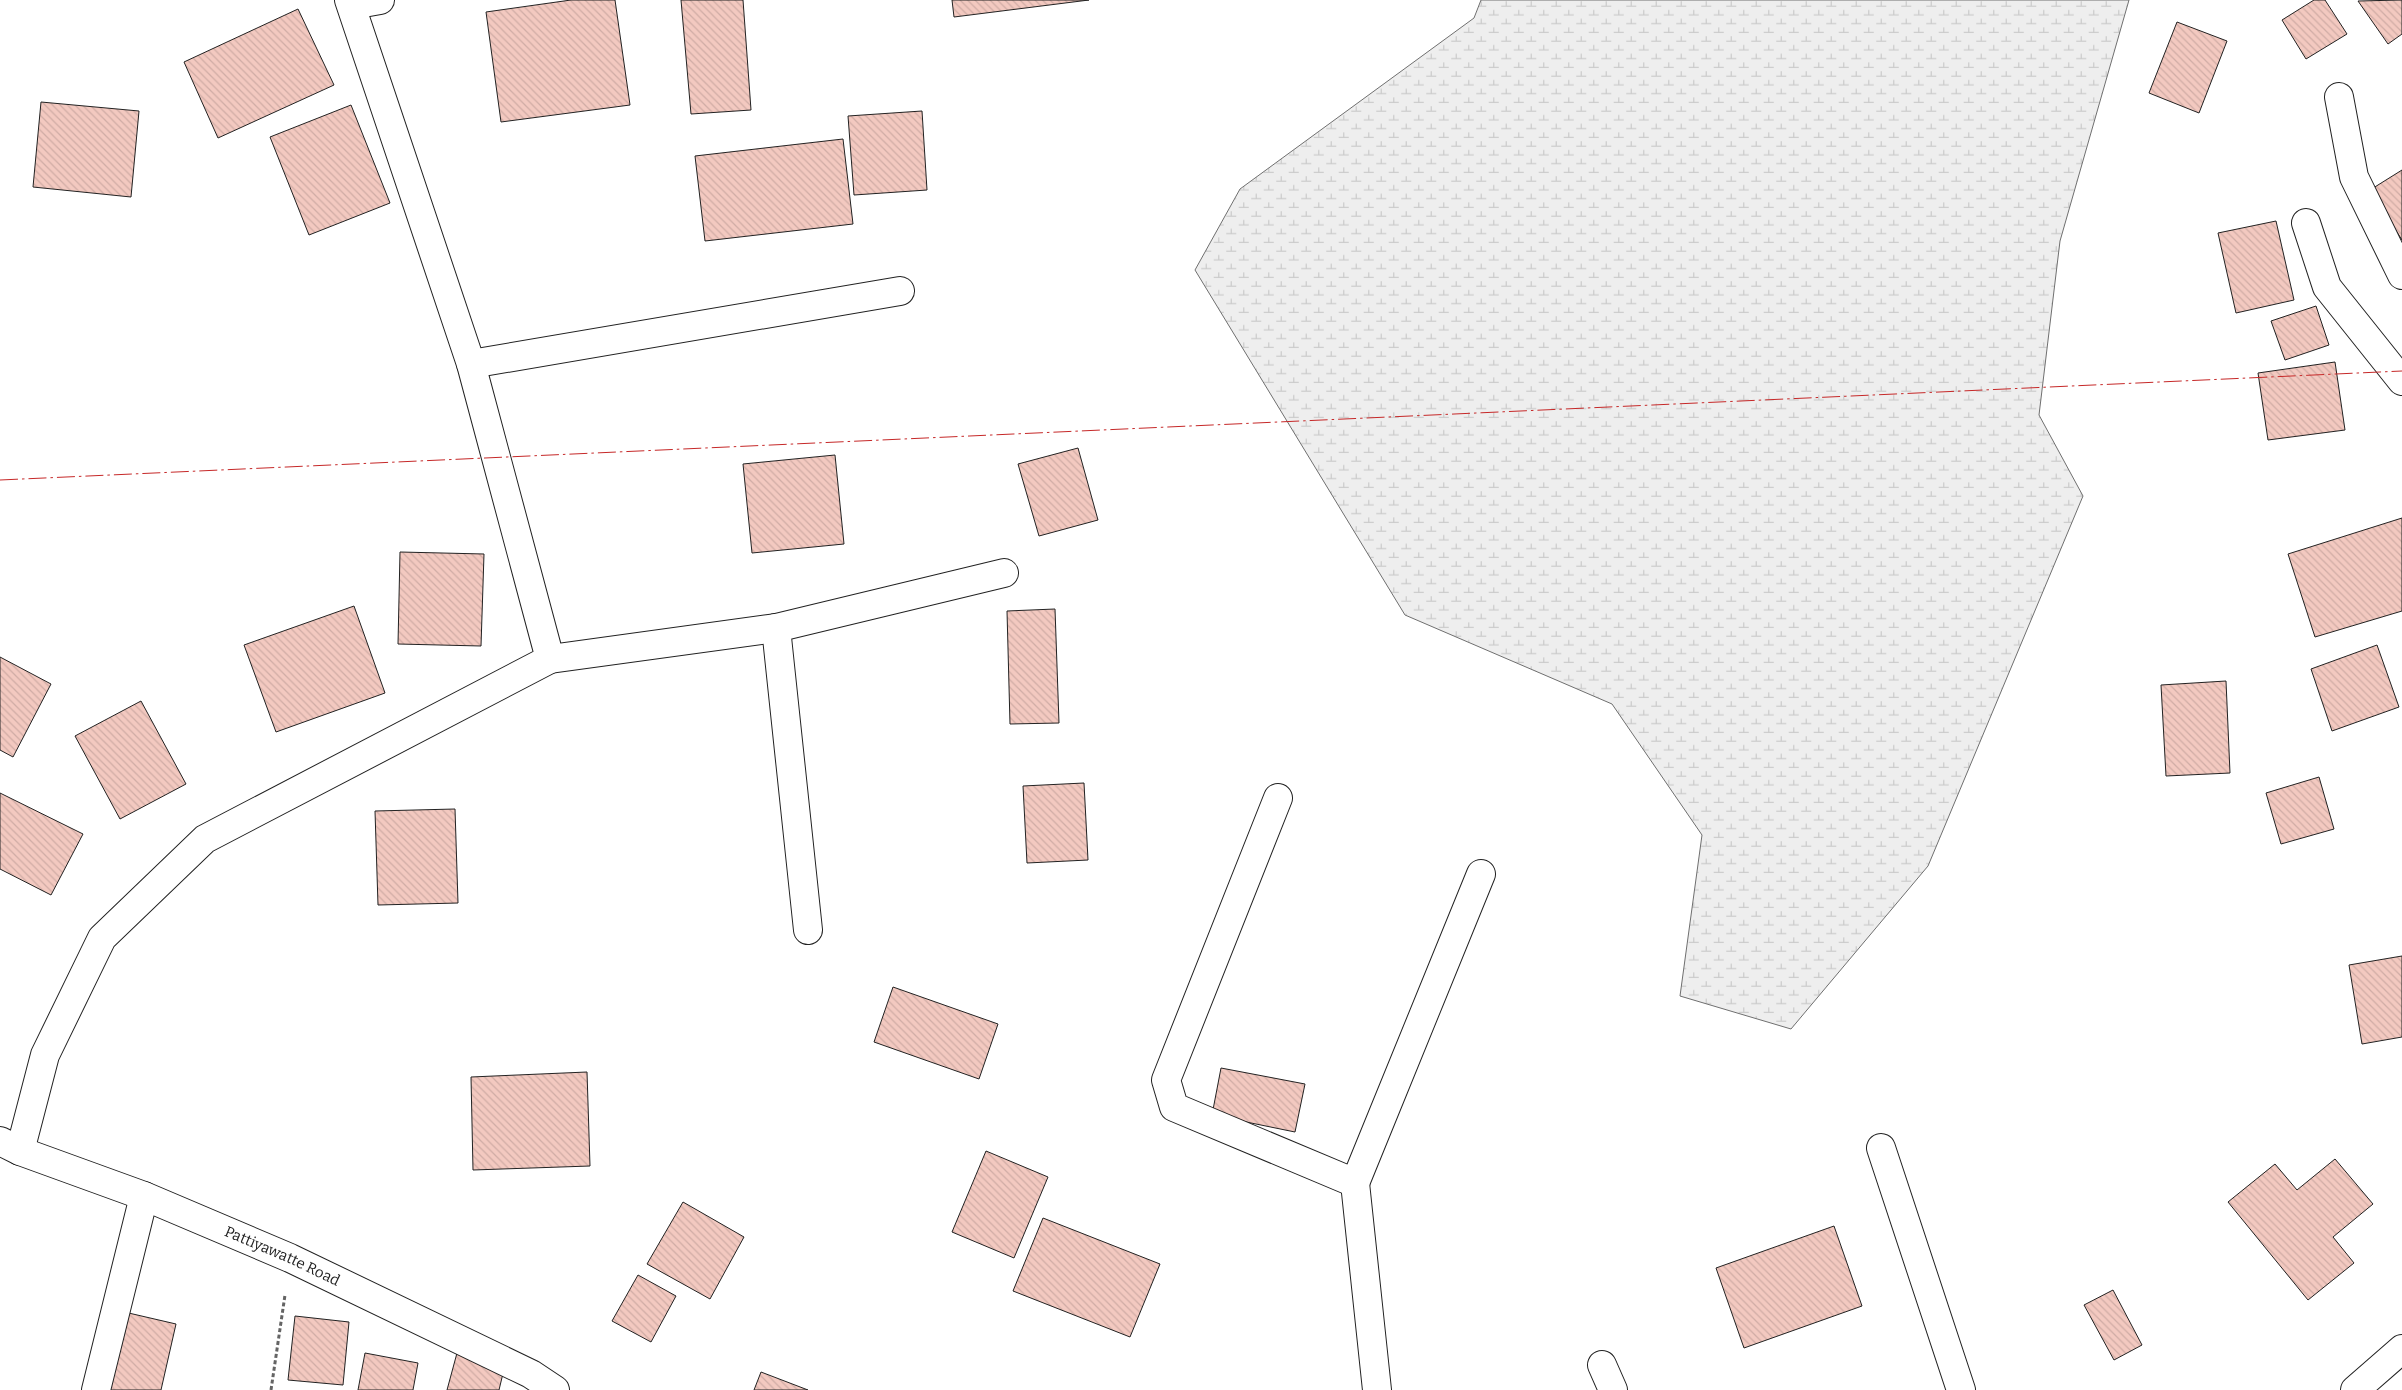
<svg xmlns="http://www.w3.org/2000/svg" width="2402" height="1390" font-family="Bitter,serif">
	<defs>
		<pattern id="wetland-marsh" width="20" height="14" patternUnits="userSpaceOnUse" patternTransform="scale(1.25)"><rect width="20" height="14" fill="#eee"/><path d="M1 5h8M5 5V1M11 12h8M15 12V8" fill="none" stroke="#ccc"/></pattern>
		<pattern id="building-back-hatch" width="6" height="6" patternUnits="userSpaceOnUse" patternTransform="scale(1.25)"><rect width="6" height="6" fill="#f3c9c0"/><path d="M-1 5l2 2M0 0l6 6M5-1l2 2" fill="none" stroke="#d0aca5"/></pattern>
	</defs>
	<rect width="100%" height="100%" fill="#fff"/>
	<polygon fill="url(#wetland-marsh)" stroke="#6f6f6f" points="1481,0 2129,0 2060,241 2039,415 2083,496 1928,866 1791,1029 1680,996 1702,835 1612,704 1405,615 1195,270 1240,189 1474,18"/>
	<g fill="url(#building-back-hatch)" stroke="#222">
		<polygon points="571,0 615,0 630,105 501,122 486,12"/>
		<polygon points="681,0 743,0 751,110 691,114"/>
		<polygon points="952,0 1089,0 954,17"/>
		<polygon points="2314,0 2325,0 2347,34 2306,59 2282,20"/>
		<polygon points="2402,0 2402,34 2388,44 2358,1"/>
		<polygon points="298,9 334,85 218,138 184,62"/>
		<polygon points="2177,22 2227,41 2199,113 2149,93"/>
		<polygon points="41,102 139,111 131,197 33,187"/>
		<polygon points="351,105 390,203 309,235 270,137"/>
		<polygon points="922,111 927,190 854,195 848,116"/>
		<polygon points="843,139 853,224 705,241 695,156"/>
		<polygon points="2402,170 2402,240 2370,190"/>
		<polygon points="2276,221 2294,300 2236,313 2218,233"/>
		<polygon points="2316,306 2329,345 2285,360 2271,321"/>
		<polygon points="2335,362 2345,430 2268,440 2258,373"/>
		<polygon points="1078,448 1098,520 1039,536 1018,464"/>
		<polygon points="835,455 844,544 752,553 743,464"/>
		<polygon points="2402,518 2402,611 2315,637 2288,554"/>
		<polygon points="400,552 484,554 481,646 398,644"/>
		<polygon points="354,606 385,693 276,732 244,645"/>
		<polygon points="1055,609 1059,723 1010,724 1007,611"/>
		<polygon points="2377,645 2399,707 2332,731 2311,669"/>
		<polygon points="0,657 51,684 13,757 0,750"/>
		<polygon points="2226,681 2230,773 2166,776 2161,685"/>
		<polygon points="141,701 186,784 120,819 75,736"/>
		<polygon points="2319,777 2334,829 2281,844 2266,793"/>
		<polygon points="1084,783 1088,860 1027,863 1023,786"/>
		<polygon points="0,793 83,834 51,895 0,869"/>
		<polygon points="455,809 458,903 378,905 375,811"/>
		<polygon points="2402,956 2402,1037 2362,1044 2349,965"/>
		<polygon points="893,987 998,1024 979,1079 874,1042"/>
		<polygon points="1221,1068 1305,1084 1295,1132 1212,1115"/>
		<polygon points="587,1072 590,1166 473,1170 471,1077"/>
		<polygon points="986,1151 1048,1177 1014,1258 952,1232"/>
		<polygon points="2335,1159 2373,1204 2333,1237 2354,1263 2308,1300 2228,1202 2275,1164 2297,1190"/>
		<polygon points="683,1202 744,1237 710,1299 647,1264"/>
		<polygon points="1043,1218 1160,1264 1130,1337 1013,1291"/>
		<polygon points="1834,1226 1862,1306 1744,1348 1716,1268"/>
		<polygon points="638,1275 676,1296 651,1342 612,1321"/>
		<polygon points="2113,1290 2142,1345 2114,1360 2084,1305"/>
		<polygon points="120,1311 176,1324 161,1390 102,1390"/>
		<polygon points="295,1316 349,1322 343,1385 288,1380"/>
		<polygon points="365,1353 418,1363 413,1390 358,1390"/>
		<polygon points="457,1353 505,1365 499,1390 447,1390"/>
		<polygon points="761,1372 808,1390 754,1390"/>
	</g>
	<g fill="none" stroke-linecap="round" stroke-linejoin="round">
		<defs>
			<g id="street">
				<polyline points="352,5 380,0"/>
				<polyline points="2339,97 2354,177 2402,275"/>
				<polyline points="2306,223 2327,287 2402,381"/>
				<polyline points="471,364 900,291"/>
				<polyline points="776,628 808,930"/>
				<polyline points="550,659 776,628 1004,573"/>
				<polyline points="1278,798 1166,1080 1174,1107 1355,1183 1481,874"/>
				<path id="s1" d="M0 1141 20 1151 144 1196 290 1258 531 1374 555 1390"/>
				<polyline points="1881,1148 1961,1390"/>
				<polyline points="20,1151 45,1055 102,938 205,839 550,659 471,364 349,0"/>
				<polyline points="1355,1183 1377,1390"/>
				<polyline points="1602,1365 1613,1390"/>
				<polyline points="96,1390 144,1196"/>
				<polyline points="2355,1390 2402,1349"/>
			</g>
		</defs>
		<use href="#street" stroke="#222" stroke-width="30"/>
		<polyline stroke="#646464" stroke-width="3" stroke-dasharray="4 2.5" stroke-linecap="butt" points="271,1390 285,1295"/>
		<use href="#street" stroke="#fff" stroke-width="28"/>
		<polyline stroke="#c62828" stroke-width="1" stroke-dasharray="18 4 2.5 4" stroke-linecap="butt" points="0,480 2402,371"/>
	</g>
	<g text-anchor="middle" stroke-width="4" stroke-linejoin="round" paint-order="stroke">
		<g font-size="15" fill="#222" stroke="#fff">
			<text dy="5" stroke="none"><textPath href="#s1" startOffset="305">Pattiyawatte Road</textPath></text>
		</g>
	</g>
</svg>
